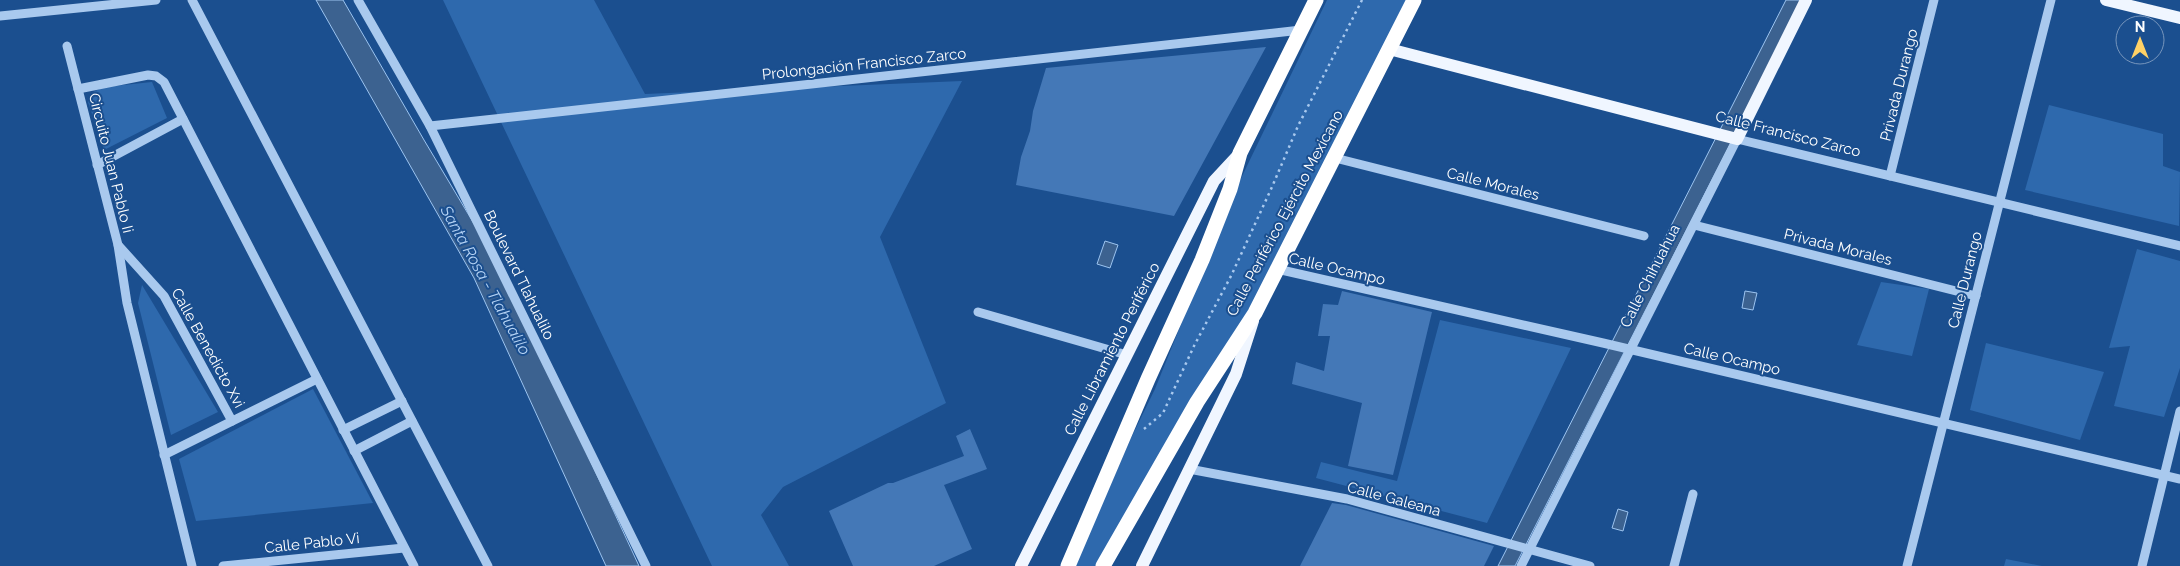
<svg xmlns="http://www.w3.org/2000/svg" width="2180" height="566" font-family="Raleway,sans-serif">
	<rect width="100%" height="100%" fill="#1b4f8f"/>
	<g fill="#2e69ad">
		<polygon points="443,0 594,0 645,94 962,81 880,237 946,403 783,487 761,515 789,566 712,566"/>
		<polygon points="1327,0 1414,0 1252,310 1101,566 1075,566 1131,438 1155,389 1233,195"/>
		<polygon points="152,82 167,118 104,150 88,102 93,92 104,87"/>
		<polygon points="2049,105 2163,134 2163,166 2180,172 2179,226 2025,190"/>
		<polygon points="2137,249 2180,261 2180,368 2164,417 2114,406 2130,346 2109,348"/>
		<polygon points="1881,282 1929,289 1912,356 1857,345"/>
		<polygon points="142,285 218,412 171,435 138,303"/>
		<polygon points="1440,320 1571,348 1487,523 1316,478 1321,462 1397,481"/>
		<polygon points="1986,343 2104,372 2080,440 1970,410"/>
		<polygon points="313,389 373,503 196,521 179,459"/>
		<polygon points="2006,559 2042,566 2004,566"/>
	</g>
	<g fill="#3c6290" stroke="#9cc4f0">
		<polygon points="316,0 343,0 424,140 504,274 639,566 606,566 474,278"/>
		<polygon points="1786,0 1801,0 1741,123 1515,566 1498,566"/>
		<polygon points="1105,241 1118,245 1110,268 1097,264"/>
		<polygon points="1745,291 1757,293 1753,310 1742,308"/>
		<polygon points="1618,509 1628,512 1623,531 1612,528"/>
	</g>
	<g fill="#4478b7">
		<polygon points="1266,47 1174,216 1016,185 1021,157 1030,131 1033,111 1046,68"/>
		<polygon points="1342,291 1432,312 1393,475 1348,466 1362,403 1292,384 1296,362 1324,371 1330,336 1318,336 1323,304 1338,305"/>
		<polygon points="970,429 987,469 944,485 972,549 934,566 853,566 829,511 888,483 893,483 964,456 956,436"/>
		<polygon points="1332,503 1346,505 1494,546 1484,566 1300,566"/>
	</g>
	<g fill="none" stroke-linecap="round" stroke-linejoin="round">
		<polyline stroke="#a9c9ee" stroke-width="2.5" stroke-dasharray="2.5 4" stroke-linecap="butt" points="1144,429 1163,413 1194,346 1232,274 1272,187 1298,126 1362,0"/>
		<g stroke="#a9c9ee" stroke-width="9">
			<polyline points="192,0 488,566"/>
			<polyline points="358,0 430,126 646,566"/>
			<polyline points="0,16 156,0"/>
			<polyline points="67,46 118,245 127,303 192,566"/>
			<polyline points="78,89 148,75 156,76 164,82 414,566"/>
			<polyline points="430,126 1301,30"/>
			<polyline points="1335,158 1644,236"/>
			<polyline points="97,165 183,119"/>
			<polyline points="1890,176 1934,0"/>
			<polyline points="1694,225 1976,296"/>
			<polyline points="118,245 164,296 232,421"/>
			<polyline points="1277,269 1603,343 2180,479"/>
			<polyline points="978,312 1127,355"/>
			<polyline points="343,430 402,401"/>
			<polyline points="354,451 412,421"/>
			<polyline points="164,455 317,379"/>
			<polyline points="1189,469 1347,499 1590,566"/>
			<polyline points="223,566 404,548"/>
			<polyline points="1521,566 1737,139 2180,246"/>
			<polyline points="1674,566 1693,494"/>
			<polyline points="1907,566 2051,0"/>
			<polyline points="2142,566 2180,411"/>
		</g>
		<g stroke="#f0f6ff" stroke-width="12">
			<polyline points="2106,0 2180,18"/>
			<polyline points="1389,49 1737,139 1806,0"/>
			<polyline points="1021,566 1214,181 1240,153"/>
			<polyline points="1142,566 1236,374 1253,321"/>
		</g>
		<g stroke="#fff" stroke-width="15">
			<polyline points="1068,566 1148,379 1202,260 1230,189 1240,153 1316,0"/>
			<polyline points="1103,566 1197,402 1255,313 1414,0"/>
		</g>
	</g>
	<g text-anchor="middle" stroke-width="4" stroke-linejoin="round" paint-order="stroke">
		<g font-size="15" fill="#fff" stroke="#1b4f8f">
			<text transform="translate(864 64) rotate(-6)" y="5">Prolongación Francisco Zarco</text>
			<text transform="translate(1899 85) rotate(-76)" y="5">Privada Durango</text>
			<text transform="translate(1788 134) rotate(14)" y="5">Calle Francisco Zarco</text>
			<text transform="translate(111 163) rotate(76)" y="5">Circuito Juan Pablo Ii</text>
			<text transform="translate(1493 184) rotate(14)" y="5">Calle Morales</text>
			<text transform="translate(1285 213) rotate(-62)" y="5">Calle Periférico Ejército Mexicano</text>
			<text transform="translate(1838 247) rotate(14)" y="5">Privada Morales</text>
			<text transform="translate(1337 269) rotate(13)" y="5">Calle Ocampo</text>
			<text transform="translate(519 275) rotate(64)" y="5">Boulevard Tlahualilo</text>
			<text transform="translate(1650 276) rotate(-63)" y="5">Calle Chihuahua</text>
			<text transform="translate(1965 280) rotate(-76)" y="5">Calle Durango</text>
			<text transform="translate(208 348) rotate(61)" y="5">Calle Benedicto Xvi</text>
			<text transform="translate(1112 349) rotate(-63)" y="5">Calle Libramiento Periférico</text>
			<text transform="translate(1732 359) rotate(13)" y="5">Calle Ocampo</text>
			<text transform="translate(1394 499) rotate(15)" y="5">Calle Galeana</text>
			<text transform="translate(312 543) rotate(-6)" y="5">Calle Pablo Vi</text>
		</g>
		<g font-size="16" font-style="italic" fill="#b5d3f5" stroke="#1b4f8f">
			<text transform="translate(486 280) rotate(61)" y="6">Santa Rosa - Tlahualilo</text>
		</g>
	</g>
	<g transform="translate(2140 40)"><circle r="24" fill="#1b4f8f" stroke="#7695bc"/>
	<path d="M0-4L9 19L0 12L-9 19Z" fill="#ffd166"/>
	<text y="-8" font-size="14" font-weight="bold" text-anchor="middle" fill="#ffffff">N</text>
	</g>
</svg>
